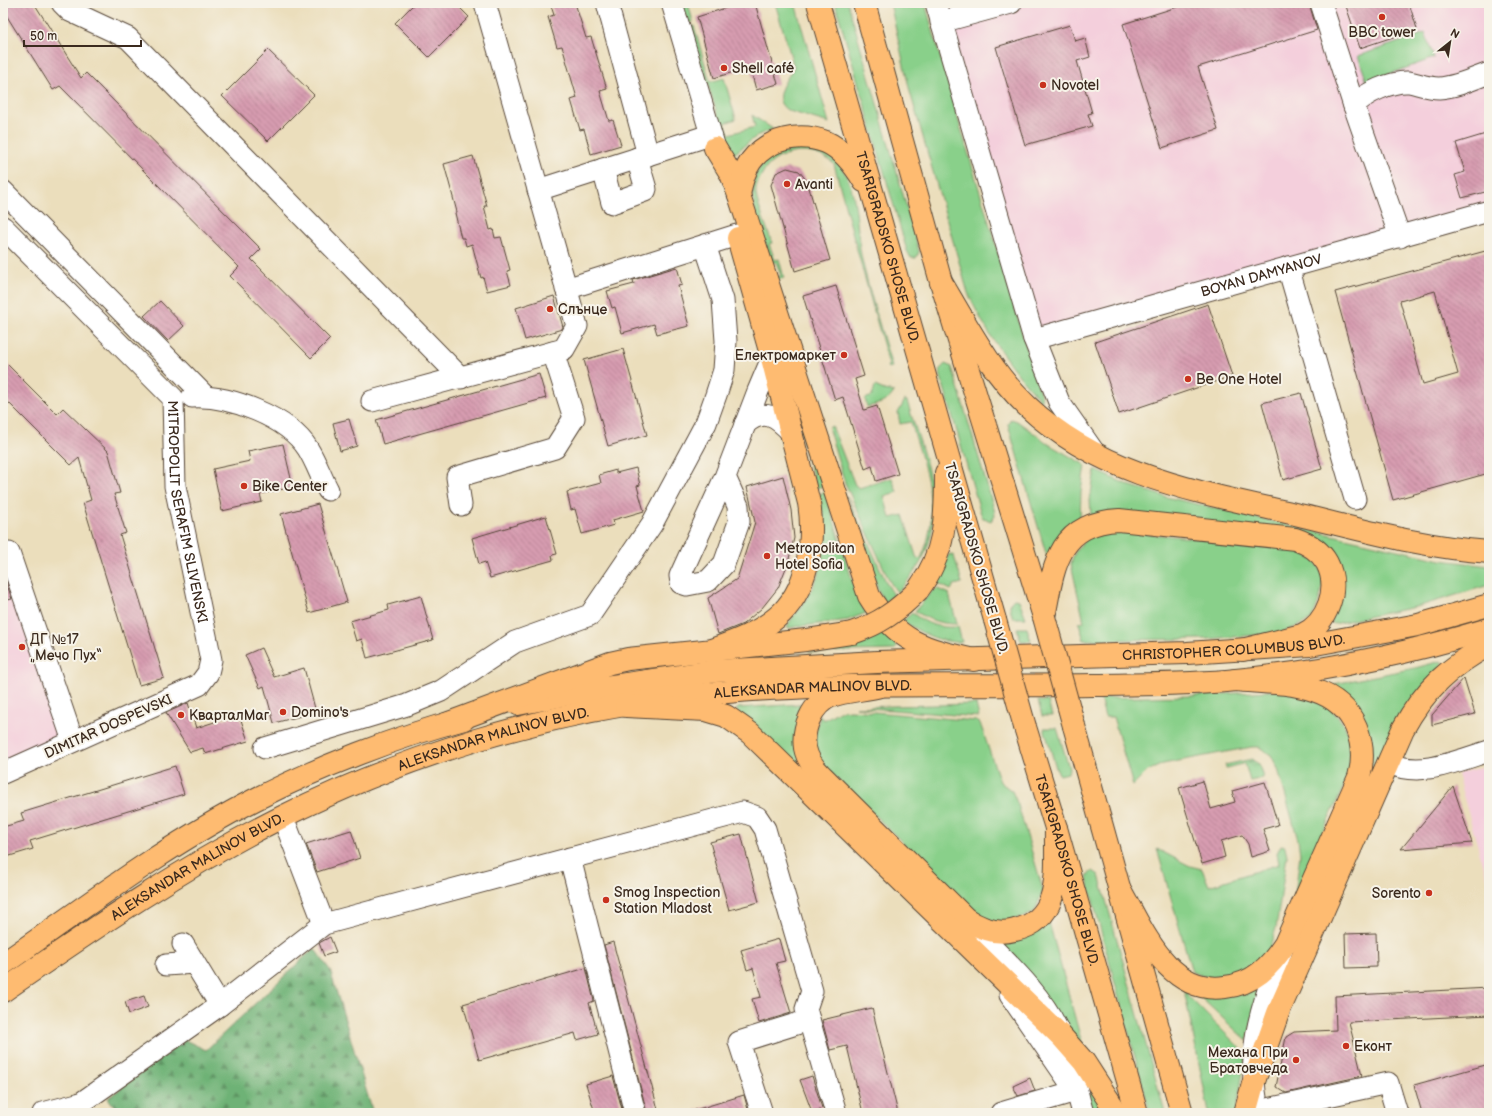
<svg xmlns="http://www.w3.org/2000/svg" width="1492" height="1116" font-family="'Balsamiq Sans',sans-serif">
	<defs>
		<pattern id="forest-firs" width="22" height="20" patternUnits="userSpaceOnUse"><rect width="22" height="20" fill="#6eb276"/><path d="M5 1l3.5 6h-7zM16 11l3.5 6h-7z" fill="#5c9160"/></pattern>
		<pattern id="park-tufts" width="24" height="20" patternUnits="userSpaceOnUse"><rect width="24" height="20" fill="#89d08a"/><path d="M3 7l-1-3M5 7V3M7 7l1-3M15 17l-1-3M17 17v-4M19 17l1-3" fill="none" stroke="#71a970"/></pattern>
		<pattern id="building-back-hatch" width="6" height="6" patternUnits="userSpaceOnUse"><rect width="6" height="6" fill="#d79cb0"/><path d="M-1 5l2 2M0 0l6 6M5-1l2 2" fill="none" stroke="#b07f8f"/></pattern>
	</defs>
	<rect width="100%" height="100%" fill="#f7f3e8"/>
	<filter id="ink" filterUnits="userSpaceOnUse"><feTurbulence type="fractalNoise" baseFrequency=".025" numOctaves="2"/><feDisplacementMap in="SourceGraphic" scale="8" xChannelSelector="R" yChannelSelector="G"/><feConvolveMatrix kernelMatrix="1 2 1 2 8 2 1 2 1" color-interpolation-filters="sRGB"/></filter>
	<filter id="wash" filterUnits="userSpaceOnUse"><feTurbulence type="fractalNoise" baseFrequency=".012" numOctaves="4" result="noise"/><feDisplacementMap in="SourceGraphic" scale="16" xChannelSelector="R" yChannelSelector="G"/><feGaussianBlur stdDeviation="0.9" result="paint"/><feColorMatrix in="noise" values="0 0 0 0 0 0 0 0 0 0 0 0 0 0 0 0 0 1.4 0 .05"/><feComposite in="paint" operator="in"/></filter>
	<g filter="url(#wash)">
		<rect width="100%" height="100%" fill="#ebdebc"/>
		<g fill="#f4cfdc">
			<polygon points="936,3 1489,3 1489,209 1034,339"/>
			<polygon points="3,535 73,741 3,773"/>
			<polygon points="1489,765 1489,885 1457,774"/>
		</g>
		<g fill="#89d08a" stroke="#627d54">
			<polygon points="681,3 688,3 693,22 688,24"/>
			<path d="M775 3H795L829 123 789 111C769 100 786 81 794 67Z"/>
			<polygon points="835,3 848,3 915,236 919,252 916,258 911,258 907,251"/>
			<path d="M890 3H925L958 119 1042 399 1040 400C1010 367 986 333 968 293L910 92Z"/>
			<polygon points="694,26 710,82 724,78 736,119 725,123 729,134 755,127 752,115 773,129 758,135 734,154 730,153 689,27"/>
			<polygon points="1425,33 1434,58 1367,82 1358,56"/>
			<path d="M801 148C807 149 814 148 819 150 864 168 853 227 863 264 871 298 882 332 892 367L888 368 887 366 889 365C870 297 852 232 834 164 812 144 774 150 761 176 758 181 755 188 756 194 758 209 768 229 772 243L769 244 775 260 779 259 784 278 778 280 777 277 781 276 776 262 772 263C756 215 727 160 801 148Z"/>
			<polygon points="945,364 952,367 994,509 995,515 991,521 983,518 981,514 939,370"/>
			<polygon points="784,370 823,486 816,488"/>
			<path d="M875 386 884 390 894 392C888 403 878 404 867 407L865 399 872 396Z"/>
			<path d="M905 400 907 401C928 471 959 532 897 592L890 582 845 483 829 430 830 427 832 426 855 485 859 488 892 478 897 492 884 496 890 518 903 515 917 559 921 558C943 512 924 467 911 422L900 424 898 413Z"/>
			<polygon points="1011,419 1017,421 1050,445 1085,465 1081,492 1080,520 1047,557 1009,428 1008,424"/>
			<polygon points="1095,470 1128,485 1166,497 1441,560 1489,566 1489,585 1420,606 1334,624 1331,622 1330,551 1091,515 1090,499"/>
			<path d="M825 492 858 599 866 613 848 620 787 628C789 620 802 607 807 598 827 565 828 530 819 494Z"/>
			<polygon points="847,496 887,584 894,595 885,602 879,592"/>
			<path d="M1105 530 1291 547C1298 551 1307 555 1313 560 1332 576 1318 603 1311 620L1281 633 1208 639 1084 640 1079 623 1084 622 1071 564C1075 545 1088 537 1105 530Z"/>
			<polygon points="949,554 954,556 962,583 954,585 951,590 939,584 934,585"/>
			<path d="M938 589 949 594 957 624C940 624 929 620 915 611L933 590Z"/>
			<path d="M1014 599 1019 600 1026 618H1013C1011 611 1007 604 1014 599Z"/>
			<path d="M912 613C929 625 937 628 958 627L962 642C940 643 921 633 903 621Z"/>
			<polygon points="1017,628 1027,628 1031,641 1021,641"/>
			<polygon points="885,633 896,644 897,647 894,650 809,652 856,645"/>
			<polygon points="1441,661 1443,663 1373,774 1368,773 1342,693 1335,687 1334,684 1415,668"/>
			<polygon points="1268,691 1287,691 1328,705 1345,726 1353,754 1350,772 1295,895 1300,854 1298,840 1278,769 1271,755 1259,747 1252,747 1163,764 1148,771 1133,786 1113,717 1105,717 1100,698 1193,696"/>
			<polygon points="1038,701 1048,701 1052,716 1042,716"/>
			<polygon points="803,704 805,705 807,774 736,710 738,708"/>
			<polygon points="976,704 979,717 856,707"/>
			<polygon points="851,710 976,721 980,723 1000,782 1012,791 1018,805 1041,883 1043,891 1034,913 999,924 977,915 819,761 813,743 820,716 824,720 839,711"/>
			<polygon points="1044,728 1057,728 1069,768 1068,773 1060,775 1057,771"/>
			<polygon points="1252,759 1254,761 1226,768 1225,765"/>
			<polygon points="1281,845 1285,846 1287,856 1276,928 1269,951 1253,969 1216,980 1192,972 1157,849 1190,866 1202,869 1209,886 1279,864 1277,853"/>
			<polygon points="1093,871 1099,875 1165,1113 1150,1113 1087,879 1088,874"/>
			<polygon points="1049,922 1083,1047 994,940"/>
			<polygon points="1263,981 1247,1041 1197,994"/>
			<polygon points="1186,989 1188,996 1246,1054 1236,1113 1209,1113 1184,990"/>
			<polygon points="1078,1070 1111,1113 1092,1113"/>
		</g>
		<polygon fill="url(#forest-firs)" stroke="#546e4a" points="314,948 330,970 373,1113 119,1113 108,1098 185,1040 206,1050"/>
		<polygon fill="url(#park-tufts)" stroke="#627d54" points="1254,761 1259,764 1263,778 1250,781 1245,763"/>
		<g id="blocks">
			<g fill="url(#building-back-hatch)" fill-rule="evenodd">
				<polygon points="3,3 34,3 81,78 86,73 261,249 251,259 330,339 311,358 230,276 239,267 60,86 53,90 3,10"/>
				<polygon points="415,3 455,3 469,17 429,57 395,23"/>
				<polygon points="550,3 575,3 586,38 591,37 607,89 600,91 609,121 613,120 621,145 591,154 584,129 580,130 571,100 577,98 562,46 557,47 548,17 554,15"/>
				<polygon points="731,3 755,3 778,84 756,90 750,67 714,78 697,17 732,6"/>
				<polygon points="1190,3 1309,3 1317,30 1198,67 1218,130 1162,148 1123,24"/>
				<polygon points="1345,3 1409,3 1417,29 1360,48"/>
				<polygon points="1070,25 1075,41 1085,38 1090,57 1077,61 1092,113 1088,114 1092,126 1025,145 996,47"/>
				<polygon points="268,50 314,95 268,141 222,96"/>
				<polygon points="1489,133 1489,191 1462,198 1455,175 1465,172 1456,143"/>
				<polygon points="473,156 487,206 484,206 490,230 493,229 495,238 501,237 510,270 507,271 511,285 487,291 483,277 481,278 472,244 466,246 464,238 461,238 455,213 457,212 444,164"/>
				<polygon points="787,168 799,171 807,181 830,260 795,271 771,185 776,173"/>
				<path d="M1489 250V473L1393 500 1335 292ZM1435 291 1458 374 1423 384 1400 301Z"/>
				<polygon points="677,267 682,285 678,286 689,326 657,334 654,324 622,333 615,307 612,308 607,291 634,284 633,280"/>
				<polygon points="836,286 864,376 855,379 864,410 877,406 898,474 876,481 872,466 865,469 843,397 835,400 803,296"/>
				<polygon points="554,296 563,327 562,329 525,340 516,308"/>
				<polygon points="160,301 184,326 168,341 144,316"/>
				<polygon points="1208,304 1232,376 1119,414 1095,342"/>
				<polygon points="623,349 647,435 608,446 584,360"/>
				<polygon points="3,360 57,414 63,408 108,451 120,493 114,494 126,533 120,535 164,678 139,685 83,503 91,500 79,458 71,465 3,397"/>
				<polygon points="539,374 546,398 383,444 376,420"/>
				<polygon points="1301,393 1322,469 1283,480 1262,403"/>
				<polygon points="349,419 357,446 340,451 333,423"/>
				<polygon points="283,444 293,487 260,494 262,502 222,511 213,469 250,461 248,451"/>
				<polygon points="636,468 640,485 637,486 644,511 613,520 614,525 582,534 575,509 571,510 567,492 601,483 599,475 616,470 616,473"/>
				<polygon points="783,476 791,510 794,538 788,563 778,588 762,608 743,624 718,634 708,598 737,579 755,522 747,487"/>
				<polygon points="318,504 347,602 309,613 281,514"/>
				<polygon points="546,516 557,554 552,555 553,560 490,578 485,562 479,564 472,538"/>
				<polygon points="3,573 12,599 3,601"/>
				<polygon points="421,596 433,640 367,658 362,639 356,641 350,621 389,610 388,605"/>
				<polygon points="261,648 274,677 304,668 316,712 274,723 264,686 260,688 245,655"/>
				<polygon points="1464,678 1475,714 1432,725 1432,715"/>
				<polygon points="188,703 196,728 239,714 248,741 205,754 203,748 190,752 166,713"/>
				<polygon points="175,766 184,794 30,841 33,849 3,858 3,827 24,821 21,813"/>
				<polygon points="1203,781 1211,809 1235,802 1232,791 1265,782 1278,825 1263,829 1270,851 1251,857 1248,844 1242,835 1221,841 1225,857 1202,864 1179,788"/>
				<polygon points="1453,786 1472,843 1401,849"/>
				<polygon points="351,830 360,858 317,872 306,844"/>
				<polygon points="741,834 759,902 729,910 710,842"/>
				<polygon points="1376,933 1377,967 1346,968 1345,934"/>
				<polygon points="330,937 336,952 324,956 319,943"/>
				<polygon points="779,939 785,961 776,963 791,1013 759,1023 752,999 761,997 753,968 747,970 741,950"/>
				<polygon points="613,942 659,1113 647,1113 604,945"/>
				<polygon points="586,968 594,1001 589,1003 598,1034 577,1040 575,1033 479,1060 463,1004"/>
				<polygon points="1489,988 1489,1015 1349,1022 1362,1076 1286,1093 1276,1087 1286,1037 1294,1032 1336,1030 1335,996"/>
				<polygon points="144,996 148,1007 129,1014 125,1002"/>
				<polygon points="872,1008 898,1113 863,1113 847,1046 830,1050 822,1020"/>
				<polygon points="1489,1064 1489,1113 1422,1113 1414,1085"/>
				<polygon points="613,1076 623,1113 595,1113 586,1084"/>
				<polygon points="812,1076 822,1108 812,1112 800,1080"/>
				<polygon points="1030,1078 1035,1091 1018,1096 1013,1086"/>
				<polygon points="744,1095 749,1113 695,1113 695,1110"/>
			</g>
		</g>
	</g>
	<g filter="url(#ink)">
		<use href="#blocks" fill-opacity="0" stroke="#554536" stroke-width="1"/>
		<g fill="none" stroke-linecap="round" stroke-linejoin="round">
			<defs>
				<g id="minor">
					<polyline points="62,3 70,11 128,38 461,378"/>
					<polyline points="607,3 648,155"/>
					<polyline points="672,3 715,148"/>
					<polyline points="936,3 1034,339 1059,402 1094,452"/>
					<polyline points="1321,3 1354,106 1400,237"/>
					<polyline points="941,22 1011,3"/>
					<path d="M1354 106C1364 93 1392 81 1409 82 1419 84 1428 88 1439 88 1456 87 1473 79 1489 73"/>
					<polyline points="603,169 612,203 645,191 646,189 637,158"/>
					<polyline points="538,190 710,135"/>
					<polyline points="3,191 205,396"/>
					<path id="s1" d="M3 227 173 398 175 486 211 660 208 673 199 685 3 773"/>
					<polyline points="1288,267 1355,499"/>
					<polyline points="566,289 737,235"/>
					<path id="s2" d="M1034 339 1489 211"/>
					<path d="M192 397C229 395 288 417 308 449 316 462 321 477 328 490"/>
					<polyline points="372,401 564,349 577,326 485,3"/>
					<path d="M745 424C764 407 777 417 792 433"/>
					<polyline points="725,477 738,506 739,522 724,564 708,581 687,585 681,583 680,576 725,477 758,391 772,358"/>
					<polyline points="461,505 457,477 555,448 574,418 553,352"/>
					<polyline points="9,553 73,741"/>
					<polyline points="265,748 407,705 441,691 515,642 590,615 652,524 706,423 716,395 724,370 726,341 723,300 705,245"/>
					<path d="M1388 763C1421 778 1456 761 1489 751"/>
					<polyline points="283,817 324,924"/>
					<polyline points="570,858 635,1113"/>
					<path d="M965 920C998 955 1043 992 1061 1037 1072 1061 1075 1088 1083 1113"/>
					<polyline points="183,944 220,1005"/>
					<polyline points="166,965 194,963"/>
					<polyline points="1010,995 1069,1081"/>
					<polyline points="1258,1111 1388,1083 1397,1113"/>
					<polyline points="43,1113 81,1103 220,1005 324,924 743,812 757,817 765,829 812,991 806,1009 836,1113"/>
					<polyline points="762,1113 739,1042 809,1020"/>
					<polyline points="1001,1113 1076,1091"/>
					<path d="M1259 1113C1244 1051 1262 1007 1282 950"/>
				</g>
				<g id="major">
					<path id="s3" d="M518 704 599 688 715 671 877 662 1187 653 1310 645 1418 625 1489 605"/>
					<path d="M3 964C85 907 166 845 256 799 319 767 396 737 464 719"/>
					<path id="s4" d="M3 991C93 929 184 866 282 817 404 756 544 713 679 697 816 680 956 687 1094 685 1141 684 1189 685 1236 680 1322 672 1406 654 1489 629"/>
				</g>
				<g id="highway">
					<path id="s5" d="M818 3 995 620"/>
					<polyline points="864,3 941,282 1044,617"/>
					<path d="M715 148 731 174 739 195 869 596C897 642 924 649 974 660"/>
					<path d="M739 195C741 183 744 171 751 161 768 138 800 132 826 142 842 149 855 166 864 181"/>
					<path d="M941 282C967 325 990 371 1027 406 1105 480 1212 494 1312 518 1370 532 1429 548 1489 552"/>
					<path d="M918 590C946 552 946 518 946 473"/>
					<path d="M1045 612C1054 563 1060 523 1119 520L1295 539C1307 543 1320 550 1327 563 1340 588 1328 623 1302 635L1242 650"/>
					<path d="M714 649C736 641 758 633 776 618 808 592 815 541 809 503L772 358 738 238"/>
					<path d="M880 686C864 690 846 691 831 696 812 704 802 728 805 748 807 758 813 767 820 774L966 919C981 929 997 935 1015 930 1064 919 1055 867 1056 828"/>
					<polyline points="626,706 706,710 726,716 750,733 1061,1036 1084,1062 1117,1113"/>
					<polyline points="446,724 610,663 628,659 806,640 852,633"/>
					<polyline points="1074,726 1182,1113"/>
					<path id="s6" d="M1025 727 1056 828 1137 1113"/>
					<path d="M1119 888C1143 929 1167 995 1225 987 1253 984 1270 967 1285 944L1359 777C1364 759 1363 744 1356 727 1336 680 1278 684 1235 680"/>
					<path d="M1245 1113 1253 1084 1278 1013 1403 729C1424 690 1450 666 1489 645"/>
				</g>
			</defs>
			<use href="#minor" stroke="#554536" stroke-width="23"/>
			<use href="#major" stroke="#554536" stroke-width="24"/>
			<use href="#highway" stroke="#554536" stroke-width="24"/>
			<use href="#minor" stroke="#fff" stroke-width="21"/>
			<use href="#major" stroke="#febb71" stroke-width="22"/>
			<use href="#highway" stroke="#febb71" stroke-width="22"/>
			<defs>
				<g id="highway-bridge">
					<polyline points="1044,617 1074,726"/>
					<polyline points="995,620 1025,727"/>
					<path d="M852 633C879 624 898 611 918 590"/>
				</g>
			</defs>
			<use href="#highway-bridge" stroke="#554536" stroke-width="24" stroke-linecap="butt"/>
			<use href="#highway-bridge" stroke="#febb71" stroke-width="22"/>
		</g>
	</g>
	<g fill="#c8321e" stroke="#f7f3e8" stroke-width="1.5">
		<circle cx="1382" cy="17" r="4"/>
		<circle cx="724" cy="68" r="4"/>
		<circle cx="1043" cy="85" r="4"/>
		<circle cx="787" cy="184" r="4"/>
		<circle cx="550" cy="309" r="4"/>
		<circle cx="844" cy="355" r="4"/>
		<circle cx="1188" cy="379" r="4"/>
		<circle cx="244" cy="486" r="4"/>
		<circle cx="767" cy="556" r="4"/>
		<circle cx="22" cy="647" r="4"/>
		<circle cx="283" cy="712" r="4"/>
		<circle cx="181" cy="715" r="4"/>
		<circle cx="1429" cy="893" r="4"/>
		<circle cx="606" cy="900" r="4"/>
		<circle cx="1346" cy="1046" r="4"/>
		<circle cx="1296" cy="1060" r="4"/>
	</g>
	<g text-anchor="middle" stroke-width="4" stroke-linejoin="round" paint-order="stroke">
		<g font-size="14" fill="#3b2a1e" stroke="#f7f3e8" text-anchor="start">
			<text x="1382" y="37" text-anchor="middle">BBC tower</text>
			<text x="732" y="73">Shell café</text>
			<text x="1051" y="90">Novotel</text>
			<text x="795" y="189">Avanti</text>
			<text x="558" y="314">Слънце</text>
			<text x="836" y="360" text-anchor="end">Електромаркет</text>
			<text x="1196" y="384">Be One Hotel</text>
			<text x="252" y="491">Bike Center</text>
			<text x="775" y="553">Metropolitan<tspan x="775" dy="16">Hotel Sofia</tspan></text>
			<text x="30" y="644">ДГ №17<tspan x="30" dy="16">„Мечо Пух“</tspan></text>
			<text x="291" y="717">Domino's</text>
			<text x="189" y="720">КварталМаг</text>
			<text x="614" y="897">Smog Inspection<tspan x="614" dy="16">Station Mladost</tspan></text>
			<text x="1421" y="898" text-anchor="end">Sorento</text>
			<text x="1354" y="1051">Еконт</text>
			<text x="1288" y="1057" text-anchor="end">Механа При<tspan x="1288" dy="16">Братовчеда</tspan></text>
		</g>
		<g font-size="14" fill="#3b2a1e" stroke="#f7f3e8">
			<text dy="5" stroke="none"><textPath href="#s5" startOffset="254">TSARIGRADSKO SHOSE BLVD.</textPath></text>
			<text dy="5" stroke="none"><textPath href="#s2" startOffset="236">BOYAN DAMYANOV</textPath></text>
			<text dy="5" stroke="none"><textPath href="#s1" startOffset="356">MITROPOLIT SERAFIM SLIVENSKI</textPath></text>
			<text transform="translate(977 558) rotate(74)" y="5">TSARIGRADSKO SHOSE BLVD.</text>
			<text dy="5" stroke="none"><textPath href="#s3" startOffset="719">CHRISTOPHER COLUMBUS BLVD.</textPath></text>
			<text dy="5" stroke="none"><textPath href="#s4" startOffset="880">ALEKSANDAR MALINOV BLVD.</textPath></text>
			<text transform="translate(108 726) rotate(-24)" y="5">DIMITAR DOSPEVSKI</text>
			<text dy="5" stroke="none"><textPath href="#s4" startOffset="555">ALEKSANDAR MALINOV BLVD.</textPath></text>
			<text dy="5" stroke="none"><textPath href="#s4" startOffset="231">ALEKSANDAR MALINOV BLVD.</textPath></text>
			<text dy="5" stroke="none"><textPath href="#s6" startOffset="149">TSARIGRADSKO SHOSE BLVD.</textPath></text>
		</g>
	</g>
	<rect width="1492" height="1116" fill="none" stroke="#f7f3e8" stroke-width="16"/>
	<g transform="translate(1450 42) rotate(30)" stroke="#f7f3e8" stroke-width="3" paint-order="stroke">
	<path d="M0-3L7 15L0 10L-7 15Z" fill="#3b2a1e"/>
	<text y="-6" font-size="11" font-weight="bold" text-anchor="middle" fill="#3b2a1e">N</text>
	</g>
	<path d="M24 40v6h117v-6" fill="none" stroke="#3b2a1e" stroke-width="2"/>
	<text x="30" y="40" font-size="12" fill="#3b2a1e" stroke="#f7f3e8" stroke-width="3" paint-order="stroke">50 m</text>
</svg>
